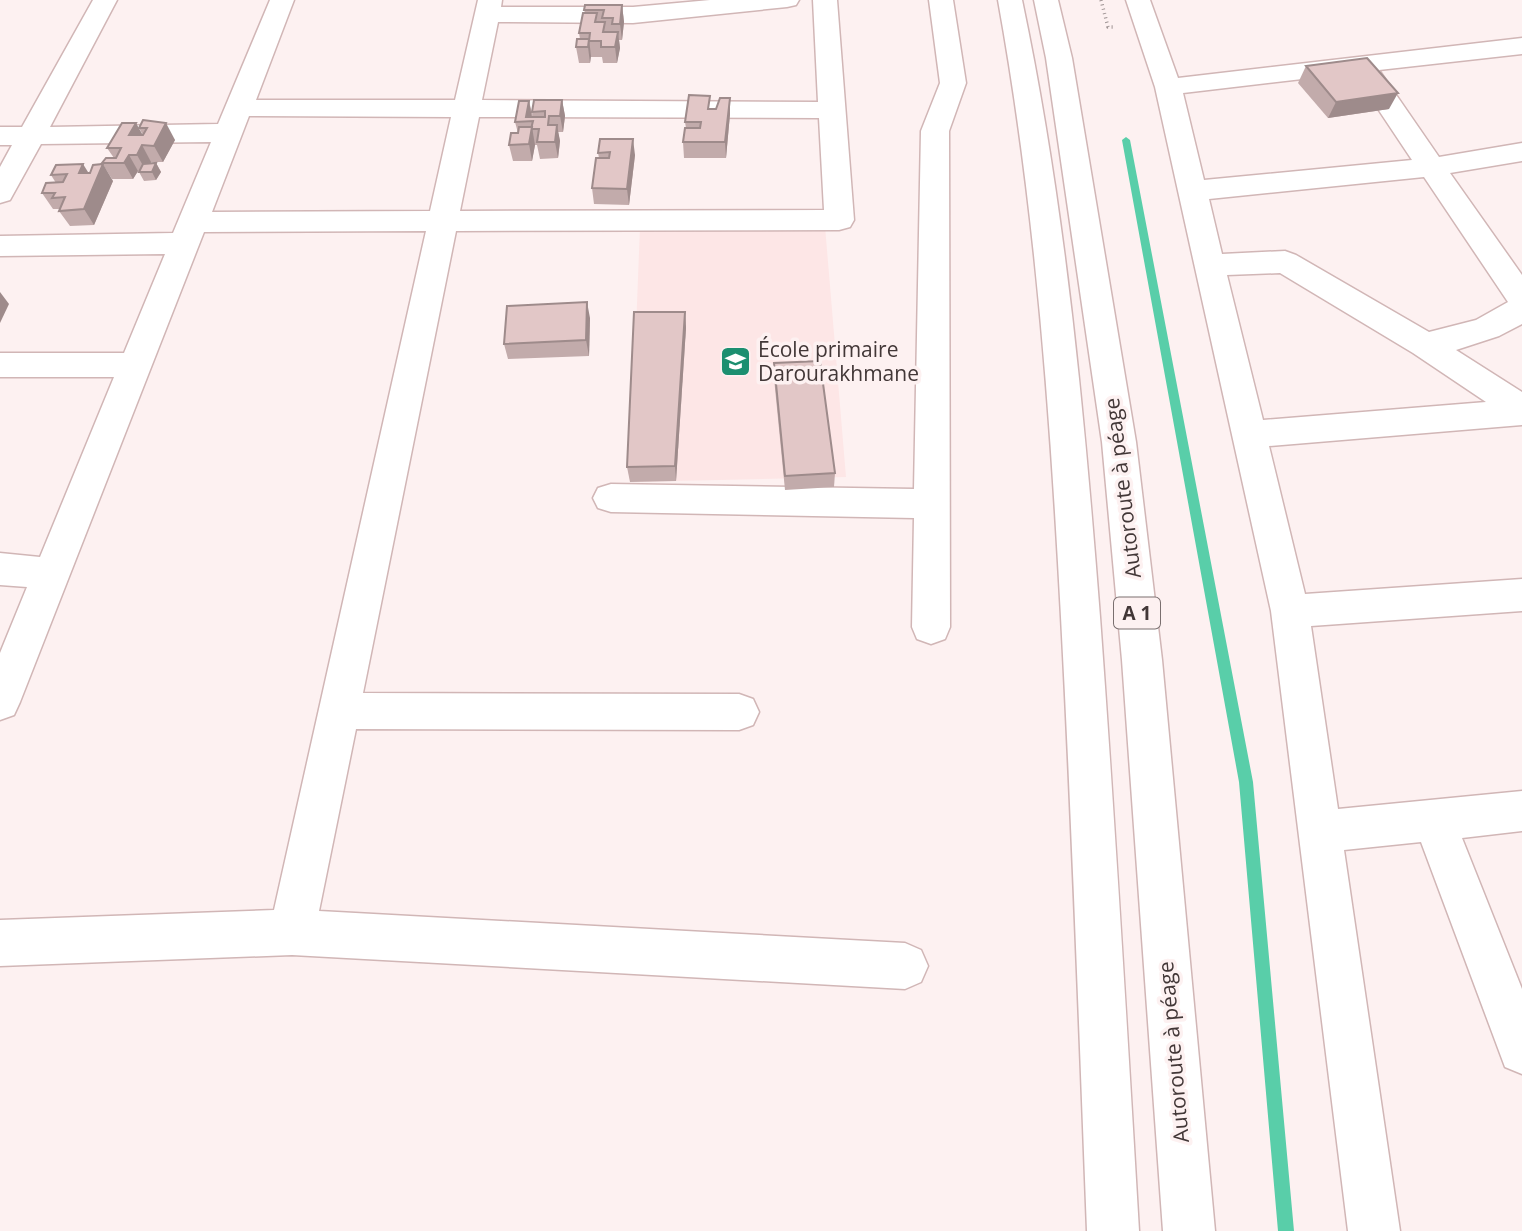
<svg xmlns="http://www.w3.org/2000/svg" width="1522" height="1231" font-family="'Open Sans',sans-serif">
	<rect width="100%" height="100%" fill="#fdf1f1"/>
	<polygon fill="#fde6e6" points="825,226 846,477 630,482 640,227"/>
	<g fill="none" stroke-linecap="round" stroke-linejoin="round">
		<polygon fill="#59cea9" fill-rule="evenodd" points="1126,137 1130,140 1253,782 1294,1231 1278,1231 1239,782 1122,140"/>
		<defs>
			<g id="minor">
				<path d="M93 0H117L50 127 218 124 270 0H294L256 100H455L478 0H502L501 7H633L710 0H799L796 5 787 7 633 23 498 22 482 100 818 102 813 0H837L854 220 850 227 839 230 456 231 363 693 739 694 753 699 759 712 753 725 739 730 356 729 319 911 905 943 921 950 928 966 921 982 905 989 292 955 0 966V920L274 910 426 231 204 232 20 702 14 715 0 720V653L27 587 0 585V553L40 557 114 377H0V353H124L165 254 0 256V236L173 233 211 142 41 144 10 200 0 203V167L12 145H0V127H22ZM249 116 451 117 430 211 212 212ZM479 117 819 118 824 210 460 211Z"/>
				<polygon points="929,0 953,0 966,83 949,131 950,627 945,639 931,644 917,639 912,627 914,518 611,512 598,508 593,498 598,488 611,484 914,489 921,131 940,83"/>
				<path d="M1126 0H1150L1178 78 1522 38V54L1379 70 1439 157 1522 143V161L1450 173 1522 275V324L1499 336 1456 350 1522 392V425L1269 446 1305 594 1522 579V611L1311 626 1338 809 1522 791V831L1462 838 1522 989V1074L1505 1067 1421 842 1344 850 1400 1231H1348L1271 611 1155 87ZM1354 73 1412 160 1204 180 1183 93ZM1424 177 1508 302 1476 320 1429 332 1296 255 1285 251 1222 254 1209 199ZM1280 273 1413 353 1486 402 1263 420 1227 275Z"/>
			</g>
			<g id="highway">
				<path d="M998 0H1022C1065 204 1084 410 1100 617 1115 821 1127 1026 1139 1231H1087C1079 1026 1072 822 1061 617 1050 410 1035 204 998 0Z"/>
				<polygon points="1034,0 1058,0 1072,58 1136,442 1162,660 1215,1231 1163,1231 1122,660 1102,442 1046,58"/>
			</g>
		</defs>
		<use href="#minor" stroke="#d1b6b6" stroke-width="3"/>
		<use href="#highway" stroke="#d1b6b6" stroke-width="3"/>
		<polyline stroke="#9e9393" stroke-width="3.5" stroke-dasharray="1 3.5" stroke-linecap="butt" points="1101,0 1108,27 1113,27"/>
		<use href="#minor" fill="#fff" fill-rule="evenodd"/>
		<use href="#highway" fill="#fff" fill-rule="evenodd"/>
	</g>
	<g fill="#c2abab">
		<polygon points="622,5 624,22 622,40 619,40 620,48 617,63 603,63 602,57 591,57 591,56 590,63 579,63 576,47 580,39 579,33 585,13 584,10"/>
		<polygon points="1306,66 1389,109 1328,118 1298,83"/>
		<polygon points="562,100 565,116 563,132 558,132 560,141 558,158 540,159 537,145 535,145 532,161 513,161 509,145 518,133 515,122 529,101 533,117 532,112"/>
		<polygon points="710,109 730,114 726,158 684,158 683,142 686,128 685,122"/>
		<polygon points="143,120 175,140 163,162 151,162 150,164 156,163 161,172 156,180 144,181 139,172 140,171 138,171 133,179 112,179 102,163 114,158 107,148 143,135 139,128"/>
		<polygon points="600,139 635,155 629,205 594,204 592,188 599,158 598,153"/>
		<polygon points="89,173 113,181 94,225 70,226 59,211 60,209 53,209 42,193 56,183 51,175"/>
		<polygon points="685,312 686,328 676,481 630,482 627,467"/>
		<polygon points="590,318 589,356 508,359 504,344"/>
		<polygon points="774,363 835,473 834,487 785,490 774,378"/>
	</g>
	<g fill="#9e8b8b">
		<polygon points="622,5 624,22 622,40 620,24"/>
		<polygon points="618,32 620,48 617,63 615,47"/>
		<polygon points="589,39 591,56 590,63 588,47"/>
		<polygon points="1398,93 1389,109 1328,118 1336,102"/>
		<polygon points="730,98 730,114 726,158 725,142"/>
		<polygon points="562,100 565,116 563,132 560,116"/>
		<polygon points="529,101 532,118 526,117"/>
		<polygon points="136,123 145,139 129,135"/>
		<polygon points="166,123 175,140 163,162 154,146"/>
		<polygon points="557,125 560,141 558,158 555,142"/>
		<polygon points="532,127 535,145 532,161 529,144"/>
		<polygon points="633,139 635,155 629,205 627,189"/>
		<polygon points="142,145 151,162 146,171 137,155"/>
		<polygon points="129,155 138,171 133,179 124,163"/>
		<polygon points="156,163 161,172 156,180 152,172"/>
		<polygon points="83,164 93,180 79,173"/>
		<polygon points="103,164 113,181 94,225 84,209"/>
		<polygon points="0,292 9,304 0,323"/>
		<polygon points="587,302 590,318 589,356 586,340"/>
		<polygon points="685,312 686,328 676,481 675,466"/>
	</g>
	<g fill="#e2c7c7" stroke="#9e8b8b" stroke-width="2">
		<polygon points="585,5 622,5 620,24 612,24 613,18 602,18 604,10 584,10"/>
		<polygon points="583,13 597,13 595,22 605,22 603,32 618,32 615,47 601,47 601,41 589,41 590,33 579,33"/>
		<polygon points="577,39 589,39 588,47 576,47"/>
		<polygon points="1367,58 1398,93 1336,102 1306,66"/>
		<polygon points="689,95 710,96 708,109 716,109 720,98 730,98 725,142 683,142 685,128 700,128 701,122 685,122"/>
		<polygon points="534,100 562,100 560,116 549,116 548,125 557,125 555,142 537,142 539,129 531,129 533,121 515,122 519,101 529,101 526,117 545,117 545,111 532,112"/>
		<polygon points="143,120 166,123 154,146 142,145 137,155 129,155 124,163 102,163 106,158 116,158 121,148 107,148 122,123 136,123 129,135 143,135 147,128 139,128"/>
		<polygon points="519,127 532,127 529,144 509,145 511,133 518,133"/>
		<polygon points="600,139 633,139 627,189 592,188 596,158 609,158 610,152 598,153"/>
		<polygon points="156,163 152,172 139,172 143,164"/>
		<polygon points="83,164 79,173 90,173 93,165 103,164 84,209 59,211 65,197 52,198 55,193 42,193 46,183 63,182 67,174 51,175 56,165"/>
		<polygon points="587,302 586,340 504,344 507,306"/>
		<polygon points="634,312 685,312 675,466 627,467"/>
		<polygon points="820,361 835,473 785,476 774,363"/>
	</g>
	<defs>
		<symbol id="school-square" viewBox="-11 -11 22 22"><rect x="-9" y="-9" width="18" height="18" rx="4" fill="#1c8f70" stroke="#fdf1f1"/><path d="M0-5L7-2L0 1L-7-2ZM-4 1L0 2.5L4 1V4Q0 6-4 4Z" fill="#fff"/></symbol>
	</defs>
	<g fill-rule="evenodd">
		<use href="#school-square" x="718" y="344" width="35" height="35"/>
	</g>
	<g text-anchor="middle" stroke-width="7" stroke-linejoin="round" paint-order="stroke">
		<rect fill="#fdf1f1" stroke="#7a6f6f" stroke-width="2" x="1114" y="597.5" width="46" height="31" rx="5"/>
		<g font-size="19" font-weight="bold" fill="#423737">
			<text x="1137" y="620">A 1</text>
		</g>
		<g font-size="21" fill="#423737" stroke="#fdf1f1" text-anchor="start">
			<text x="758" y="357">École primaire<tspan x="758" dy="24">Darourakhmane</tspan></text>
		</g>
		<g font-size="21" fill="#423737" stroke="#fdf1f1">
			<text transform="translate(1123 488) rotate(-97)" y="7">Autoroute à péage</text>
			<text transform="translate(1174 1052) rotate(-95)" y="7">Autoroute à péage</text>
		</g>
	</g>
</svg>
